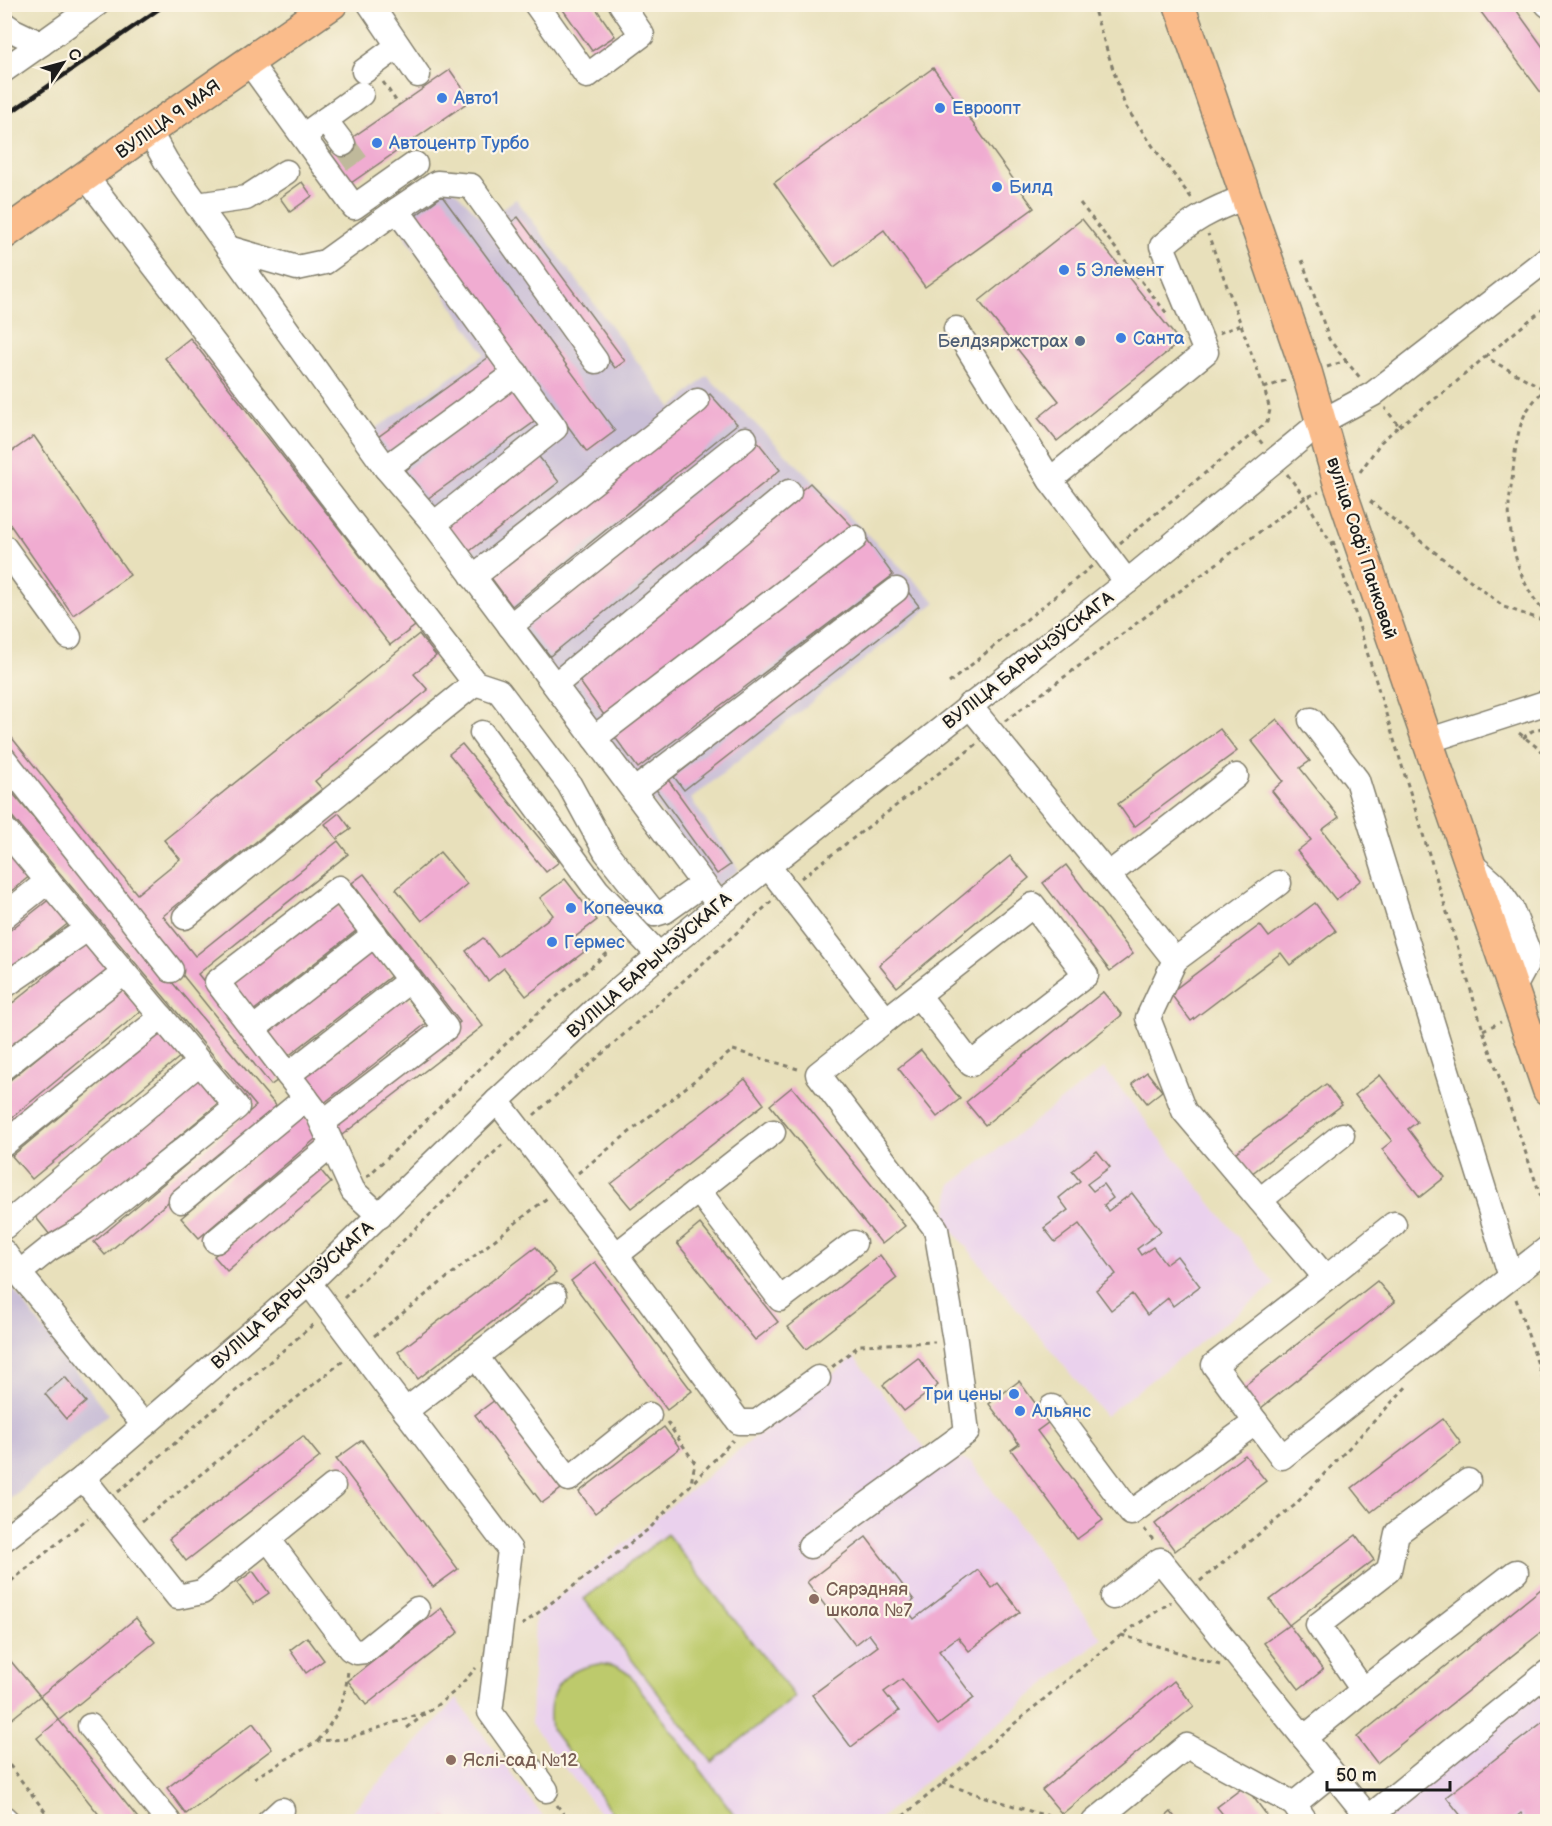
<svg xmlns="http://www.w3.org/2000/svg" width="1552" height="1826" font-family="'Balsamiq Sans',sans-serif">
	<rect width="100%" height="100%" fill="#fcf5e5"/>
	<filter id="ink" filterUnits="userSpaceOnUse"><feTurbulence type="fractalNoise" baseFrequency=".0167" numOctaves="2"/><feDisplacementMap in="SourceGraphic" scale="12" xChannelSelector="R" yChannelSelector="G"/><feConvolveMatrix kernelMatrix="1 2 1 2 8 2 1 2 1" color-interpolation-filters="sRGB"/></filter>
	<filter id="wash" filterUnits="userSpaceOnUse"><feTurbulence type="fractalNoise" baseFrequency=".008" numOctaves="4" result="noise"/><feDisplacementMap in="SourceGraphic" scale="24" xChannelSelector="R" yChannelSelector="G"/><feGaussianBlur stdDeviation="1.35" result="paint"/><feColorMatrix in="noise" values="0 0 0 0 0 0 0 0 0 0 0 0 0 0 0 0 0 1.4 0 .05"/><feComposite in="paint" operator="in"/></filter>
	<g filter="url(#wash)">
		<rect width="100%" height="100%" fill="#e8e0bb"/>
		<g fill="#ead1ed">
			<polygon points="1104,1068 1275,1284 1105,1416 945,1221 951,1185"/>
			<polygon points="854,1357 926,1449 971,1462 1102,1638 877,1821 606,1821 531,1724 535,1616"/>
			<polygon points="1547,1680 1547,1821 1375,1822"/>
			<polygon points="457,1699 546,1821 342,1822"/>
		</g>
		<g fill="#cabfd7">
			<polygon points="448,184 485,221 516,199 672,408 707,376 936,602 691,799 739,870 718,886 369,433 485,354 395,221"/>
			<polygon points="4,1277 108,1414 5,1503 4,1503"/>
		</g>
		<g fill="#bdca6c" stroke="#6c7344" stroke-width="1.5">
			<polygon points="667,1534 795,1697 712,1762 584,1599"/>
			<path d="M600 1664 618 1667 629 1674 739 1821H618L551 1729C545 1690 562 1669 600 1664Z"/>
		</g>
		<g id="blocks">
			<g fill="#f0acd1">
				<polygon points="559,4 593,4 615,36 592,51"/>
				<polygon points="1475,4 1512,4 1548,54 1548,102"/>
				<polygon points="933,68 1034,208 925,287 884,230 834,267 774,183"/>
				<polygon points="450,70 471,100 348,185 327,155"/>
				<polygon points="302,182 312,196 290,212 280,198"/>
				<polygon points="442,196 615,431 587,452 414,217"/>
				<polygon points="518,217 625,361 615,368 509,224"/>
				<polygon points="1082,219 1180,342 1057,441 1038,418 1059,401 979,301"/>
				<polygon points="190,338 415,626 390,645 165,358"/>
				<polygon points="489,357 499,372 389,452 378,437"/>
				<polygon points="513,388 537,420 427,499 406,470"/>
				<polygon points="710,394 737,424 512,606 489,575"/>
				<polygon points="34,436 130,575 73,615 4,516 4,457"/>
				<polygon points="757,441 780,470 550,656 527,627"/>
				<polygon points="536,453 559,482 466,554 444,525"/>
				<polygon points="810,483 852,526 604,715 578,679"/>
				<polygon points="866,538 893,575 638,768 611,732"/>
				<polygon points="909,593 919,606 684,790 674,777"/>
				<polygon points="419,634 436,656 414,674 428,690 315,781 322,789 163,916 195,956 338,841 348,854 198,974 281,1078 271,1085 4,753 4,728 137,894 180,859 164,840"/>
				<polygon points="1277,719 1310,761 1300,768 1339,817 1322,830 1361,880 1336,900 1297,851 1311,840 1272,791 1283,781 1251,740"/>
				<polygon points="1220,729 1237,751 1134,827 1118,804"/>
				<polygon points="462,744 559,862 546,872 449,754"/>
				<polygon points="664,774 730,865 717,874 652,784"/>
				<polygon points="4,783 279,1109 105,1255 94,1242 256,1106 4,807"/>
				<polygon points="339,813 351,829 337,839 325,824"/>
				<polygon points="440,852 467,884 422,921 396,889"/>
				<polygon points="12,853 31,875 4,897 4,859"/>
				<polygon points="1010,856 1029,878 897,987 879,965"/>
				<polygon points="1066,865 1133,954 1110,971 1043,883"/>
				<polygon points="364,874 483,1026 342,1135 331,1122 460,1022 352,883"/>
				<polygon points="565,879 597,920 574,938 584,952 526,996 504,968 488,981 466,951 483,938 498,957 553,915 540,898"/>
				<polygon points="51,898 70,922 4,974 4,935"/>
				<polygon points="335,902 357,930 253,1011 231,983"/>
				<polygon points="1315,903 1336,931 1290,965 1281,953 1191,1021 1170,993 1260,925 1269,937"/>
				<polygon points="87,942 109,969 4,1054 4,1030 6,1029 4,1010"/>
				<polygon points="371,949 391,976 287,1057 266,1031"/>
				<polygon points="122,988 141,1011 4,1124 4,1085"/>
				<polygon points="1103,992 1122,1015 985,1125 966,1102"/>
				<polygon points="406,997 427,1023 324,1103 303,1077"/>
				<polygon points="161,1032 181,1056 32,1179 12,1156"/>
				<polygon points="921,1050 960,1099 937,1117 898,1068"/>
				<polygon points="1147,1072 1162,1091 1147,1103 1132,1084"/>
				<polygon points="1380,1075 1417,1122 1408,1129 1445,1177 1420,1197 1382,1149 1392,1141 1355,1095"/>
				<polygon points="198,1079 219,1103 54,1240 34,1215"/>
				<polygon points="745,1079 764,1104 631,1208 611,1184"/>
				<polygon points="1326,1084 1342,1105 1251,1174 1235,1153"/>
				<polygon points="792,1087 905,1226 882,1244 770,1105"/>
				<polygon points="303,1115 320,1135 199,1238 181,1218"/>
				<polygon points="1097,1151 1110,1167 1087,1184 1093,1191 1103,1184 1113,1198 1104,1205 1108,1211 1132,1193 1161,1231 1137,1249 1141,1255 1153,1247 1166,1264 1177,1256 1200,1286 1173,1306 1168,1298 1147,1315 1132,1294 1111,1310 1096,1290 1116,1274 1079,1224 1055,1242 1044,1228 1068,1210 1059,1198 1080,1181 1072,1171"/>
				<polygon points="319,1168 331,1183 227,1271 214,1256"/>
				<polygon points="700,1224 778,1322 755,1340 677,1243"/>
				<polygon points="536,1247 556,1273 418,1379 398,1352"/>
				<polygon points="880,1255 897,1278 806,1349 788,1327"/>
				<polygon points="595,1262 692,1391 667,1410 571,1281"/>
				<polygon points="1377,1281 1395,1302 1256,1412 1239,1390"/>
				<polygon points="918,1358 938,1385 904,1411 883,1385"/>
				<polygon points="65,1377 86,1402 66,1419 45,1394"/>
				<polygon points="1019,1381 1049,1422 1037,1431 1103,1520 1077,1539 1011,1450 1019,1444 989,1404"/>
				<polygon points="495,1400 561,1489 542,1503 475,1415"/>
				<polygon points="1443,1419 1461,1443 1371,1512 1352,1488"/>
				<polygon points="664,1427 680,1448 595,1513 579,1492"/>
				<polygon points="303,1436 320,1457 186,1561 169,1539"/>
				<polygon points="362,1440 458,1569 433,1587 336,1459"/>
				<polygon points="1245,1455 1266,1481 1175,1551 1155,1524"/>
				<polygon points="1356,1535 1374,1560 1289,1625 1270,1600"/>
				<polygon points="866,1537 914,1600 905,1607 914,1619 978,1570 992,1588 998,1583 1020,1612 969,1651 958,1637 939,1651 974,1698 938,1725 902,1679 884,1692 899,1711 851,1747 812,1695 878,1646 869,1634 855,1645 807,1582"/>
				<polygon points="253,1571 269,1593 253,1604 237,1583"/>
				<polygon points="1546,1585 1548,1627 1377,1763 1357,1737"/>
				<polygon points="441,1608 459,1632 366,1705 348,1681"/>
				<polygon points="136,1618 155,1642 59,1720 40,1696"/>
				<polygon points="1289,1625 1323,1670 1299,1689 1264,1643"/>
				<polygon points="307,1637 324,1660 306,1673 290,1650"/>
				<polygon points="4,1653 40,1696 4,1725"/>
				<polygon points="1174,1681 1194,1706 1062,1814 1042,1790"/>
				<polygon points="1548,1718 1548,1822 1527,1822 1521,1813 1510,1822 1466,1822 1446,1797"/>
				<polygon points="59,1720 141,1822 105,1822 37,1738"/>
				<polygon points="253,1723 272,1749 186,1814 167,1788"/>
				<polygon points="1245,1786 1272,1822 1229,1822 1217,1807"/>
				<polygon points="1171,1812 1178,1822 1160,1822"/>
				<polygon points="446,1815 451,1822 438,1822"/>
			</g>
		</g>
	</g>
	<g filter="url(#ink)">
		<use href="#blocks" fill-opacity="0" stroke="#827e6c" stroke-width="1.5"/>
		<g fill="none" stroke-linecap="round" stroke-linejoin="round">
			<polyline stroke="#bfb99b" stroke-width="24" stroke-dasharray="24 12" stroke-linecap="butt" points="343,144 364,173"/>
			<defs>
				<g id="minor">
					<polyline points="370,4 418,75"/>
					<polyline points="536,4 587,76 642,35 621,4"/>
					<polyline points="1547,4 1548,5"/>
					<polyline points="4,24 14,31 41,44 97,4"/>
					<polyline points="249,62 354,207 415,164"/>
					<polyline points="4,70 41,44"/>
					<polyline points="364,71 398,46"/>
					<polyline points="325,120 343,144"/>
					<polyline points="149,131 166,161 386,468 434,524 719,905"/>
					<polyline points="303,136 361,94"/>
					<polyline points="86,177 475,683"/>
					<polyline points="197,205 246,198 286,172"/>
					<polyline points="397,210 437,183 471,186 596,361"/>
					<polyline points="228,248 297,268 325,262 397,210 555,428 434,524"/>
					<polyline points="956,329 1050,480 1127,582"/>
					<polyline points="386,468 516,373"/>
					<path d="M1050 480 1206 352 1162 246C1192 220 1210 210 1246 197"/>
					<polyline points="4,547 69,637"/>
					<polyline points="473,577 697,401"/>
					<polyline points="510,626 745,439"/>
					<polyline points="555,685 789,492"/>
					<polyline points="969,705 1108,875 1175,960 1148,1018 1184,1111 1326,1278 1214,1365 1256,1422"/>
					<polyline points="1311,720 1357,780 1511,1277"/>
					<polyline points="482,733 597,890 659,955"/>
					<polyline points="594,738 855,538"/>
					<polyline points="1427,741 1548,702"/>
					<polyline points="4,759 171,970"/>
					<polyline points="634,791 896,590"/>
					<polyline points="4,829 237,1107 88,1226 49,1249 19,1273"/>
					<polyline points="1469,862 1495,885 1511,908 1528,951 1526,965 1513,989"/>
					<polyline points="768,866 886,1020 1033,905 1086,975 971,1064 918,995"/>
					<polyline points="1108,875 1236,776"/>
					<polyline points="4,916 48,881"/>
					<polyline points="185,917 475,683 499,691 569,784 606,852 655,914 665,911 703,884"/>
					<polyline points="1175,960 1279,883"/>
					<polyline points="4,986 87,929"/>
					<polyline points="253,1029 375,934"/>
					<polyline points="4,1067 124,973"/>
					<polyline points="288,1075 410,980"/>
					<polyline points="497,1101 616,1255 739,1422 757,1422 818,1378"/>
					<polyline points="322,1123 446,1028 339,888 217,982 318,1114 353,1191 380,1216"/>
					<polyline points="4,1144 162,1017"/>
					<polyline points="698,1190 780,1299 854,1243"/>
					<polyline points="1260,1200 1342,1135"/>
					<polyline points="181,1201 306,1098"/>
					<polyline points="4,1227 199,1063"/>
					<polyline points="216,1241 332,1145"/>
					<polyline points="4,1252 19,1273 144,1425"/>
					<polyline points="616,1255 773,1132"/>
					<polyline points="1326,1278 1394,1224"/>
					<polyline points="309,1283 510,1550 490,1712 546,1790"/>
					<polyline points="476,1357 569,1479 649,1415"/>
					<polyline points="1052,1407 1131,1513 1256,1422 1282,1457 1548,1248"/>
					<polyline points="405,1411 554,1296"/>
					<polyline points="83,1478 178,1597 202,1592 333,1486"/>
					<polyline points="4,1539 83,1478 309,1283 497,1101 600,1005 719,905 1127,582 1321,422 1373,394 1548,258"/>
					<polyline points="268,1539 350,1649 356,1652 365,1651 417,1609"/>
					<polyline points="810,1546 967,1432 955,1341 936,1229 818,1074 886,1020"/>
					<polyline points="1113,1597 1160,1560 1372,1822"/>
					<polyline points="1363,1690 1318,1625 1389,1570 1397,1533 1468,1481"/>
					<polyline points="90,1726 169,1822"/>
					<polyline points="1304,1738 1363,1690 1516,1572"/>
					<polyline points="4,1818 8,1822"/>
					<polyline points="1368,1818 1548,1672"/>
					<polyline points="269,1822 282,1810"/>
					<polyline points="1094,1822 1187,1746 1294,1804"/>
					<polyline points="1306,1822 1294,1804 1332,1773"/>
				</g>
				<g id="major">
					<polyline points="1179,4 1279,292 1307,373 1339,484 1548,1090"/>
					<polyline points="4,234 149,131 332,4"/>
				</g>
			</defs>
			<use href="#minor" stroke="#827e6c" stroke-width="27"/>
			<use href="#major" stroke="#827e6c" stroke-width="33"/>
			<g stroke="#827e6c" stroke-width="3" stroke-dasharray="4.5 4.5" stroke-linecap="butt">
				<polyline points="1092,4 1125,106 1159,155 1193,200"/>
				<polyline points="383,82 399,105"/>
				<polyline points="1080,203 1168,315"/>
				<polyline points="1302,260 1329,339 1346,361"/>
				<polyline points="1219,333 1240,325"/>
				<polyline points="1485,357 1548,305"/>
				<polyline points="1327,367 1346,361 1362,380"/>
				<path d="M1548 387C1539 394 1532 403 1526 412 1517 430 1515 451 1513 471 1512 482 1510 493 1509 503 1509 542 1519 588 1548 615"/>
				<polyline points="1264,388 1287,380"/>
				<polyline points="1399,426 1448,389 1485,357 1548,391"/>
				<polyline points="1254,433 1264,446"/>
				<polyline points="1360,472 1381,442 1399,426 1385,408"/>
				<polyline points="1287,474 1305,498 1333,547"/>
				<polyline points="1370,501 1504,607 1548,622"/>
				<polyline points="1333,541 1483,1030 1548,1217"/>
				<polyline points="1120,543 1267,422 1270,410 1264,388 1208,234"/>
				<polyline points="949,683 1092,566"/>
				<polyline points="1005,721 1305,498 1319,492"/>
				<polyline points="1519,733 1548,756"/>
				<polyline points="1523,738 1532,731 1548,726"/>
				<polyline points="801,878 977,744"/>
				<polyline points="1483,1030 1501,1022"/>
				<polyline points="534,1115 772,901"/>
				<polyline points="578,1173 733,1050 798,1069"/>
				<polyline points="367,1177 539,1012 619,943"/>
				<polyline points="344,1298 505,1142"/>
				<polyline points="1516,1299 1548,1394"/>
				<polyline points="374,1336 547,1198"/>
				<polyline points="832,1367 860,1345 935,1342"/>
				<polyline points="667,1422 695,1463 691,1483"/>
				<polyline points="118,1492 316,1322"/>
				<polyline points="142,1521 343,1361"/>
				<polyline points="1144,1529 1155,1542"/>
				<polyline points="1200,1581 1295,1505 1409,1384"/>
				<polyline points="4,1587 88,1518"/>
				<polyline points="522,1625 650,1528 733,1440"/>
				<polyline points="1121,1635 1220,1665"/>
				<polyline points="407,1728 454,1692 476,1668"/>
				<path d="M318 1741C338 1714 345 1703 348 1670"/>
				<polyline points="4,1758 53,1822"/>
				<polyline points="254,1778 318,1741 346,1739 426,1712"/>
				<polyline points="942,1783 1036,1813 1075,1821"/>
				<polyline points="557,1805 569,1822"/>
				<polyline points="896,1822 1121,1635 1171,1602"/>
			</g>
			<use href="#minor" stroke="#fff" stroke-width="24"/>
			<use href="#major" stroke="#fabc8b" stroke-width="30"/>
			<polyline stroke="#1c1c1c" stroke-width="4.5" points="4,117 166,4"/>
		</g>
	</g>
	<g fill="#3f7fe0" stroke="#fcf5e5" stroke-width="2">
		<circle cx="442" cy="98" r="6"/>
		<circle cx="940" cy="108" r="6"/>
		<circle cx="377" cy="143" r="6"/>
		<circle cx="997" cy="187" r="6"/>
		<circle cx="1064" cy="270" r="6"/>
		<circle cx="1121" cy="338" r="6"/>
		<circle cx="571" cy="908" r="6"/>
		<circle cx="552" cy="942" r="6"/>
		<circle cx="1014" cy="1394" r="6"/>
		<circle cx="1020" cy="1411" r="6"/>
	</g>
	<circle fill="#5c6f8a" stroke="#fcf5e5" stroke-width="2" cx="1080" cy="341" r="6"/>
	<g fill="#8d6e63" stroke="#fcf5e5" stroke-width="2">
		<circle cx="814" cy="1599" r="6"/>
		<circle cx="451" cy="1760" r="6"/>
	</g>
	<g text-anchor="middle" stroke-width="4.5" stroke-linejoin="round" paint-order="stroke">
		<g font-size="18" fill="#366cbe" stroke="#fcf5e5" text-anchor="start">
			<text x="454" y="104">Авто1</text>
			<text x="952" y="114">Евроопт</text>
			<text x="389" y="149">Автоцентр Турбо</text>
			<text x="1009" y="193">Билд</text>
			<text x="1076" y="276">5 Элемент</text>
			<text x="1133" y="344">Санта</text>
			<text x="583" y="914">Копеечка</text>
			<text x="564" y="948">Гермес</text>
			<text x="1002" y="1400" text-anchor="end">Три цены</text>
			<text x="1032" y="1417">Альянс</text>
		</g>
		<g font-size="18" fill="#1c1c1c" stroke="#fcf5e5">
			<text transform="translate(168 119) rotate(-35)" y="6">ВУЛІЦА 9 МАЯ</text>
			<text transform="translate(1362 548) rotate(72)" y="6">вуліца Софʼі Панковай</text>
			<text transform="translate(1028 660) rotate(-38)" y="6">ВУЛІЦА БАРЫЧЭЎСКАГА</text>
			<text transform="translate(649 965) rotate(-41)" y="6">ВУЛІЦА БАРЫЧЭЎСКАГА</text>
			<text transform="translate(292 1295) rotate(-42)" y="6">ВУЛІЦА БАРЫЧЭЎСКАГА</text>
		</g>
		<g font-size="18" fill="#4e5e75" stroke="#fcf5e5" text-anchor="end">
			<text x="1068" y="347">Белдзяржстрах</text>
		</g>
		<g font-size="18" fill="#785e54" stroke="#fcf5e5" text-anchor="start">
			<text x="826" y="1595">Сярэдняя<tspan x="826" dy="21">школа №7</tspan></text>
			<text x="463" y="1766">Яслі-сад №12</text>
		</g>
	</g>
	<rect width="1552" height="1826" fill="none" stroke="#fcf5e5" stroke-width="24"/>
	<g transform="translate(63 63) rotate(54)" stroke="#fcf5e5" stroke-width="4.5" paint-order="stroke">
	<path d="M0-4.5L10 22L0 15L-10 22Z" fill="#1c1c1c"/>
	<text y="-9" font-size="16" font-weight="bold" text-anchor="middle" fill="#1c1c1c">С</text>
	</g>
	<path d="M1327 1781v9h123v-9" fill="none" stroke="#1c1c1c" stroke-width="3"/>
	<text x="1336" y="1781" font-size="18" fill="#1c1c1c" stroke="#fcf5e5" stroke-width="4.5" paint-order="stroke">50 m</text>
</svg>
